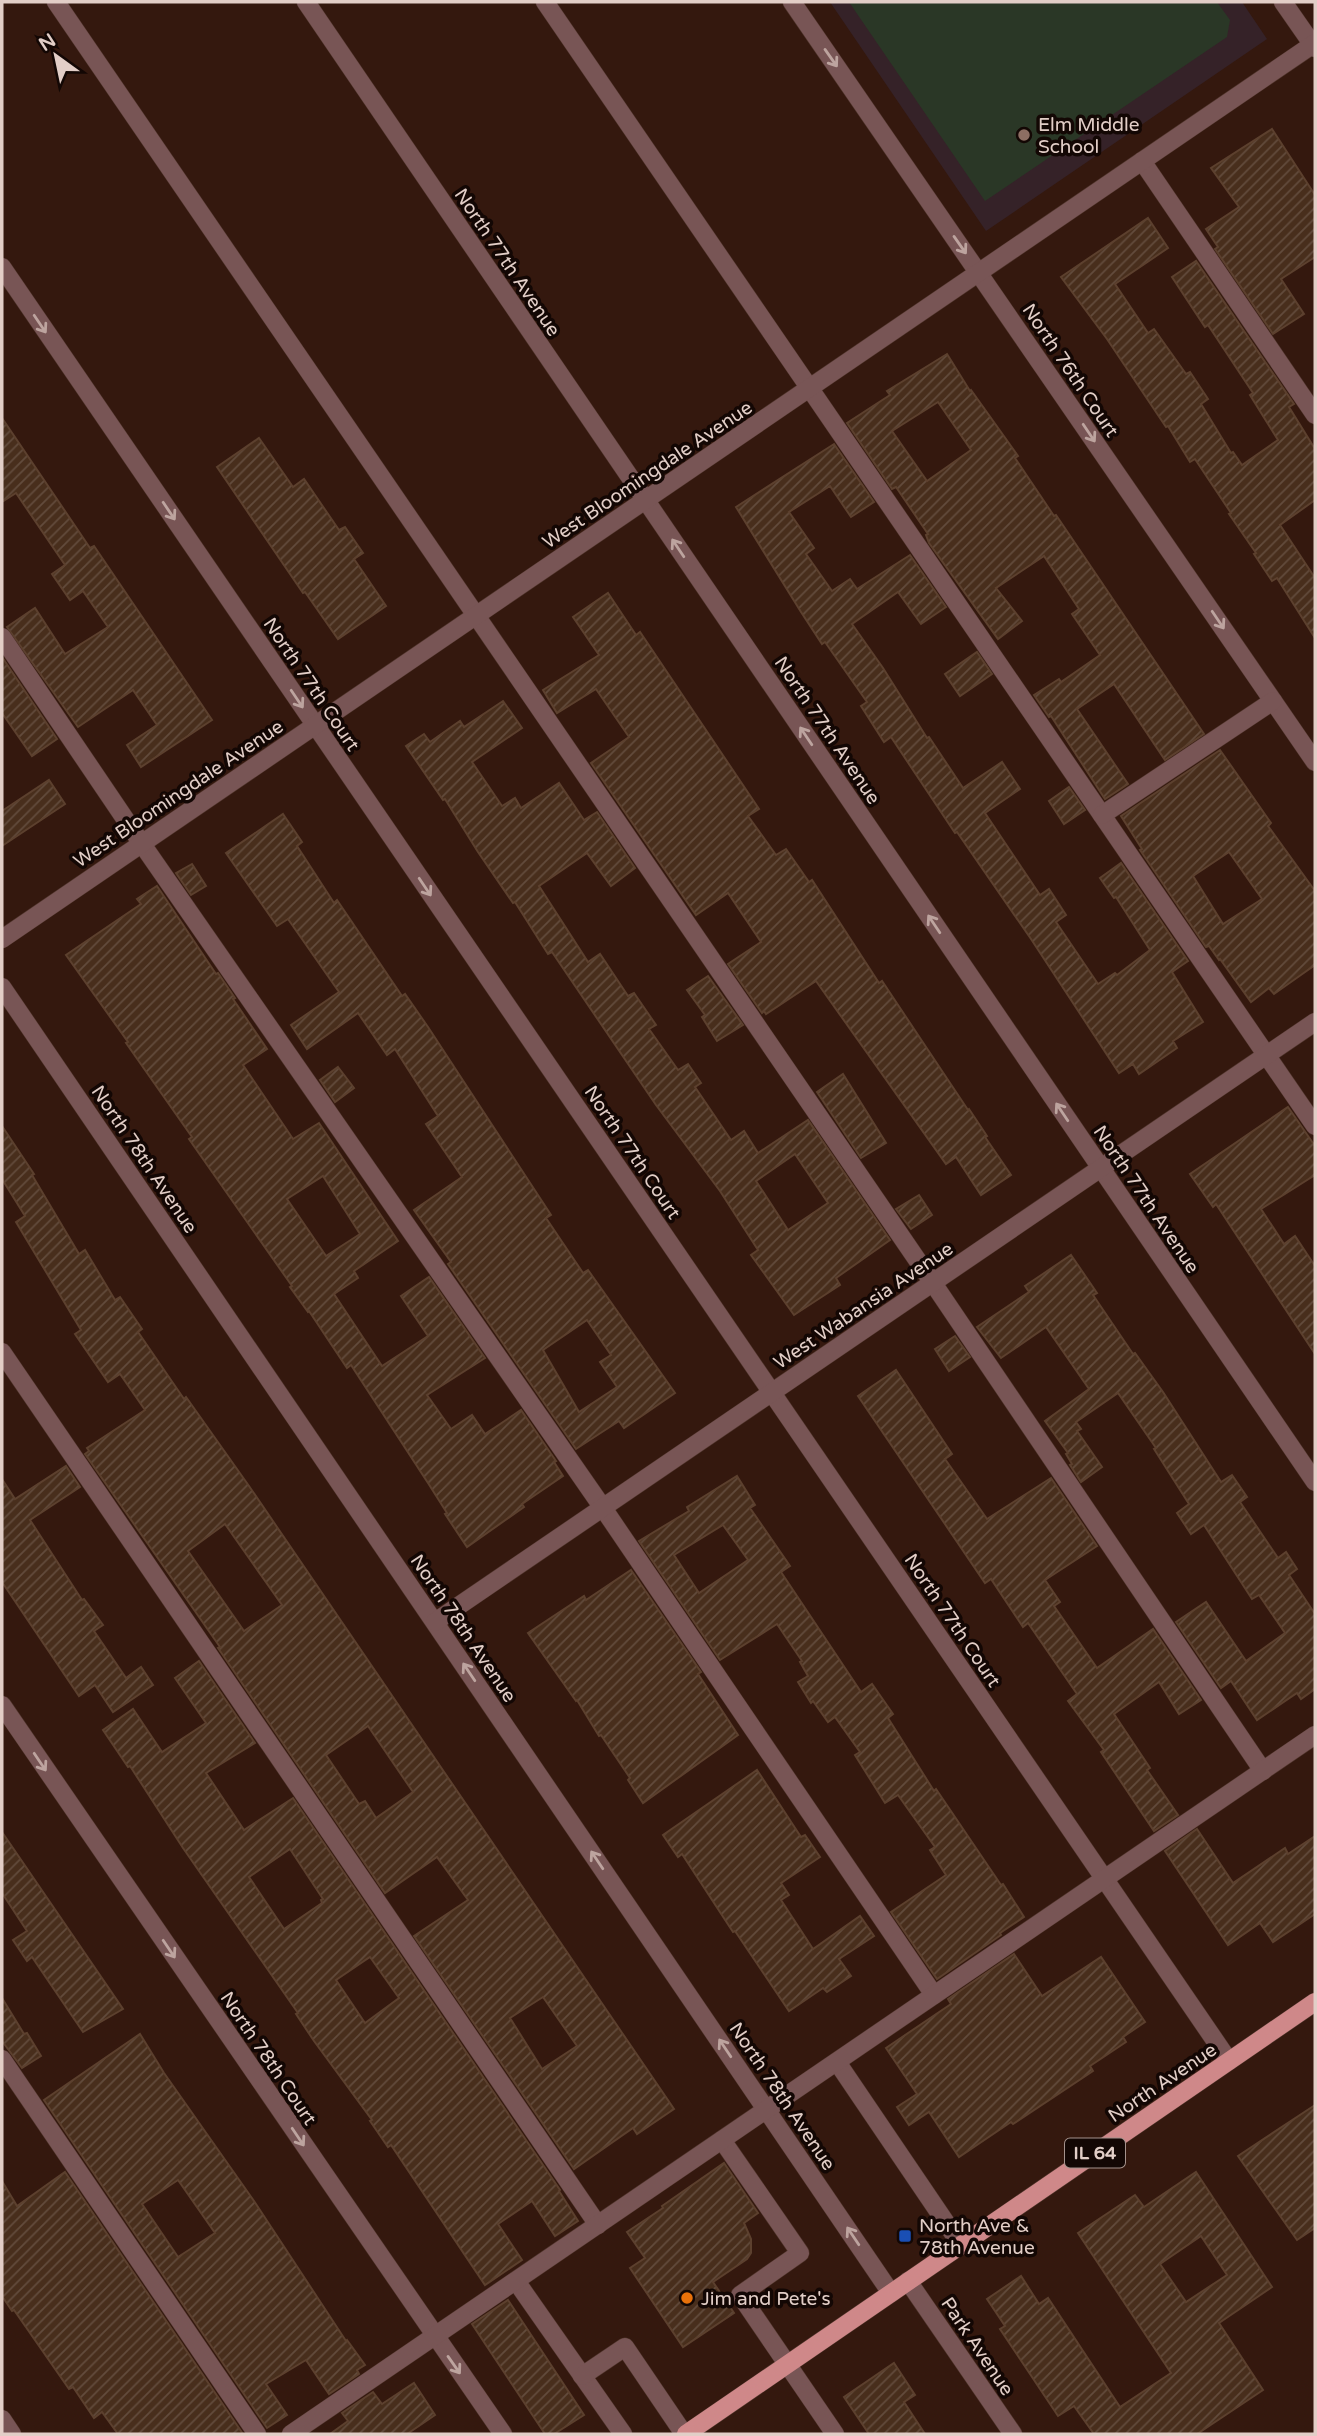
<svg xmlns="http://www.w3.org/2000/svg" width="1317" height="2436" font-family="'Varela Round',sans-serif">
	<defs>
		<pattern id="building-hatch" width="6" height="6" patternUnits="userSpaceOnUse" patternTransform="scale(1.75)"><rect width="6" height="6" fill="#482e1c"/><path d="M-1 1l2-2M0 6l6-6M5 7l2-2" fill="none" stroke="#624b3c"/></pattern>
	</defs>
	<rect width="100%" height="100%" fill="#34180e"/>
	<polygon fill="#352228" points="830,2 1242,2 1267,39 986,231"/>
	<polygon fill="#2a3726" points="849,2 1217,2 1230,20 1227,37 985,201"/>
	<g fill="url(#building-hatch)" stroke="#5c402e" stroke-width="2" fill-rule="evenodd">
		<polygon points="1272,129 1315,195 1315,257 1281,279 1304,314 1273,334 1215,249 1218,247 1206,229 1239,207 1211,168"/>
		<polygon points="1148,218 1168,248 1115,284 1148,333 1154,329 1186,374 1190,372 1208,399 1201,404 1231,453 1233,452 1242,465 1278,440 1250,395 1253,393 1208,325 1205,327 1172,277 1196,261 1294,404 1289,407 1315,449 1315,500 1280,525 1315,578 1315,638 1277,578 1272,581 1254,554 1256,553 1229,514 1231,513 1195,459 1190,462 1168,426 1166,427 1107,339 1061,277"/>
		<path d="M947 354 970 391 971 390 1018 456 1015 458 1054 516 1056 515 1204 734 1165 760 1114 684 1077 709 1128 784 1105 799 1051 716 1049 717 1034 695 1059 679 1061 682 1100 655 1072 614 1079 609 1044 556 996 588 1022 621 998 639 929 543 926 535 928 534 896 487 892 489 847 423 890 395 887 391ZM938 402 971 450 927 481 892 431Z"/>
		<polygon points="2,418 90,548 94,546 212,720 141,767 127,745 157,725 133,690 78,727 7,627 35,608 65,654 108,627 83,591 70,600 52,574 65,565 16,493 2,502"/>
		<polygon points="259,438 293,487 304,479 339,530 345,527 363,553 354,559 386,606 338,639 305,592 303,593 217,467"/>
		<polygon points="834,444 874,502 851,517 830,486 789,512 814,548 806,554 832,591 850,579 857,589 910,555 946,607 921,624 898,592 852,624 883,668 927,738 929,737 963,788 1002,762 1020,789 985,813 1040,895 1049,889 1066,915 1056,922 1098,984 1115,973 1117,975 1150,950 1116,897 1114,898 1100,878 1121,863 1188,961 1172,972 1203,1022 1173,1041 1177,1048 1139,1074 1133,1064 1119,1073 1031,939 957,832 955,833 891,737 884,742 861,706 867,702 825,642 822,644 801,612 736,507"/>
		<polygon points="608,593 636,635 640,632 759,809 748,816 776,855 786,849 809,882 812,880 879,983 882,981 968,1110 969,1109 987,1136 985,1137 1011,1175 981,1195 956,1157 946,1164 816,981 766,1014 764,1011 762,1013 728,964 761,942 728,893 696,915 591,763 629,737 596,689 557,713 543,690 599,655 573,617"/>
		<polygon points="977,652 992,674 960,696 945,674"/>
		<polygon points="2,657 57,739 32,756 2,713"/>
		<path d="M503 701 522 728 472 762 502 806 515 798 521 808 559 783 584 820 597 812 635 868 611 886 587 853 539 886 588 962 600 954 628 996 634 993 656 1025 649 1029 678 1070 688 1064 701 1083 695 1087 731 1140 744 1131 758 1153 808 1120 890 1240 836 1278 840 1285 794 1315 751 1255 758 1250 720 1191 656 1105 552 952 548 954 515 902 513 903 478 852 445 799 443 800 406 746 424 734 430 742 460 721 464 727ZM795 1154 828 1203 788 1230 756 1181Z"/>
		<path d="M1220 750 1271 823 1268 826 1315 891V965L1274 994 1269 988 1251 1002 1220 959 1219 960 1209 946 1206 947 1140 850 1142 849 1121 816ZM1229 852 1262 899 1223 924 1193 876Z"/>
		<polygon points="49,780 65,804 2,846 2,811"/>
		<polygon points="1069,787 1085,810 1064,824 1049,801"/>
		<path d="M283 814 302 842 297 846 334 903 337 900 402 996 405 994 428 1027 551 1215 546 1218 583 1273 588 1270 675 1393 624 1428 619 1421 576 1449 448 1264 451 1262 414 1210 462 1177 426 1124 438 1116 395 1049 387 1055 358 1013 307 1049 291 1025 339 992 288 919 277 926 226 853ZM587 1320 611 1355 600 1362 617 1387 579 1412 543 1350Z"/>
		<polygon points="192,864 206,886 191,895 176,873"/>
		<path d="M157 886 216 974 218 973 235 998 233 999 267 1049 243 1065 293 1139 319 1123 398 1241 354 1271 358 1278 334 1294 382 1366 428 1336 401 1296 429 1277 485 1358 427 1395 451 1429 472 1415 485 1434 521 1410 556 1461 554 1462 563 1476 522 1504 524 1507 467 1547 445 1514 447 1513 428 1483 351 1365 347 1368 309 1311 308 1312 290 1287 292 1286 189 1139 192 1137 126 1043 128 1042 66 955 141 904 137 899ZM323 1176 360 1234 326 1256 287 1199Z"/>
		<polygon points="708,976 743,1025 717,1041 702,1017 705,1015 687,990"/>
		<polygon points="338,1067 354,1088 335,1102 320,1080"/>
		<polygon points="843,1074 886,1143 861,1158 817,1092"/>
		<polygon points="1288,1107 1315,1146 1315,1175 1261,1209 1284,1244 1295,1236 1315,1266 1315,1354 1216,1204 1213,1207 1190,1174"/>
		<path d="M2 1126 34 1174 32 1175 79 1254 85 1250 115 1300 120 1297 142 1329 138 1332 184 1399 186 1397 249 1486 674 2109 637 2134 633 2128 574 2169 414 1936 468 1900 437 1857 385 1893 218 1648 220 1647 85 1454 89 1451 87 1448 145 1410 120 1374 108 1382 75 1334 81 1330 16 1222 25 1216 2 1179ZM225 1524 282 1605 244 1631 188 1551ZM368 1726 413 1792 376 1818 365 1801 359 1804 326 1755ZM543 1997 577 2046 542 2069 510 2018Z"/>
		<polygon points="919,1195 932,1215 911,1229 896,1209"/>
		<polygon points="1071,1255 1097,1293 1093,1295 1133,1354 1135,1353 1163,1392 1221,1482 1232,1475 1247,1497 1240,1502 1278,1558 1286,1552 1297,1569 1289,1575 1315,1614 1315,1689 1301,1699 1297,1693 1257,1720 1231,1681 1221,1688 1176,1622 1206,1602 1246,1661 1285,1633 1259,1595 1252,1599 1204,1525 1191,1534 1177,1513 1189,1504 1154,1449 1156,1448 1118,1393 1076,1422 1081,1429 1077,1431 1102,1467 1081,1482 1070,1465 1072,1464 1066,1454 1068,1453 1045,1421 1089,1389 1046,1327 1001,1358 977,1327 1029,1292 1025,1286"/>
		<polygon points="955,1336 970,1357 949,1371 935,1349"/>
		<polygon points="896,1370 952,1454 945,1459 987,1519 1051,1478 1097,1546 1045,1580 1060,1602 1054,1606 1097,1668 1153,1629 1201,1700 1179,1714 1159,1682 1114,1714 1150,1768 1147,1770 1178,1815 1154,1831 1101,1752 1104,1750 1068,1701 1077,1694 1028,1623 1023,1627 991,1579 985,1583 858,1396"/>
		<polygon points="66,1466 80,1487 30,1520 82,1600 84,1599 103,1625 94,1631 126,1678 141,1667 153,1685 113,1712 95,1685 79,1696 2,1582 2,1479 15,1499"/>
		<path d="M737 1476 755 1505 750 1508 790 1566 781 1572 861 1692 872 1684 893 1714 888 1718 934 1791 936 1789 1001 1885 1003 1884 1024 1917 1000 1933 1001 1935 937 1979 891 1912 946 1875 930 1850 935 1847 898 1795 885 1803 855 1755 860 1752 835 1717 828 1722 813 1701 811 1703 798 1682 808 1676 800 1662 802 1661 777 1624 720 1660 639 1541 689 1511 687 1507ZM723 1525 748 1560 699 1593 674 1555Z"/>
		<polygon points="631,1570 701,1672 698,1674 738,1735 643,1803 628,1780 630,1778 601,1735 599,1736 577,1700 576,1701 528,1633 584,1596 586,1600"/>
		<path d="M199 1661 255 1743 206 1773 244 1830 293 1798 560 2190 559 2191 578 2221 555 2236 532 2201 498 2224 522 2260 485 2285 391 2145 388 2147 370 2121 372 2120 314 2041 296 2014 298 2013 183 1848 130 1766 128 1767 103 1730 133 1709 162 1752 206 1723 175 1678ZM290 1849 323 1899 321 1900 322 1903 284 1929 249 1877ZM370 1957 399 1998 365 2023 336 1980Z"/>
		<polygon points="757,1770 801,1837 805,1835 820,1857 781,1883 789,1895 781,1900 813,1949 860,1916 874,1936 839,1959 851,1976 827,1992 823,1988 789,2011 735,1931 733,1932 682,1854 678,1857 663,1835"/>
		<polygon points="1197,1829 1233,1883 1285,1848 1288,1854 1315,1836 1315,1914 1273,1942 1260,1923 1228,1945 1165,1851"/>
		<polygon points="2,1832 123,2009 83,2032 32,1957 27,1961 13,1940 27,1931 2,1893"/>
		<polygon points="1014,1954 1042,1996 1101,1957 1145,2022 1123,2037 1126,2042 1090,2066 1093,2071 1013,2124 1011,2122 959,2157 929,2112 909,2125 897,2107 917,2094 886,2048 951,2004 948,1999"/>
		<polygon points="2,1998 24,2034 27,2033 41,2056 22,2068 2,2041"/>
		<path d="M140 2034 164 2073 254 2201 346 2341 347 2340 365 2365 357 2370 359 2374 329 2394 306 2360 266 2384 287 2415 267 2428 44 2100ZM178 2180 215 2233 178 2257 142 2204Z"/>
		<polygon points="1315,2105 1315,2228 1297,2240 1238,2156"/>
		<polygon points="724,2163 758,2213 744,2223 751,2239 751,2253 747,2259 713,2282 734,2313 683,2347 630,2268 645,2258 627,2232 663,2208 662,2206"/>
		<polygon points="65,2172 243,2434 118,2434 102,2412 94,2418 73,2387 69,2389 14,2310 12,2311 2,2296 2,2181 17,2206"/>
		<path d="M1196 2172 1272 2287 1219 2323 1263 2390 1197 2434H1094L1074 2406 1058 2416 1000 2329 1005 2326 987 2299 1021 2276 1039 2304 1048 2298 1120 2407 1171 2373 1078 2233 1135 2195 1144 2207ZM1201 2236 1227 2275 1186 2302 1160 2264Z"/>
		<polygon points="508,2300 584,2415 554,2434 545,2434 472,2324"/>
		<polygon points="894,2363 915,2395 904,2402 925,2434 869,2434 844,2397"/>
		<polygon points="414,2383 435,2415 407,2434 330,2434 348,2421 342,2413 373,2392 382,2404"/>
	</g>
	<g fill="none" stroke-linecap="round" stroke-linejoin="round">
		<defs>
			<g id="minor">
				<polyline points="56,2 933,1283 1263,1771"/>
				<polyline points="306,2 1315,1482"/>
				<polyline points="545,2 1315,1126"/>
				<polyline points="792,2 1315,762"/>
				<polyline points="1283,2 1315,48"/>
				<polyline points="1142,161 1315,415"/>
				<polyline points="2,267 1229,2061"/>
				<polyline points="2,637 142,844 603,1508 934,1995"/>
				<polyline points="1102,815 1273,701"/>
				<polyline points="2,939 1315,43"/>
				<polyline points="2,987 891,2293"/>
				<polyline points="2,1352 598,2225"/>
				<polyline points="435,1622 1315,1022"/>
				<polyline points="2,1705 503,2434"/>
				<polyline points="2,2059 257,2434"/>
				<polyline points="837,2062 961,2245"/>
				<polyline points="722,2140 800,2253 740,2295 835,2434"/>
				<polyline points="516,2281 623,2434"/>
				<polyline points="908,2281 1013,2434"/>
				<polyline points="582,2376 625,2347 684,2434"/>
				<polyline points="2,2419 12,2434"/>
				<polyline points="291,2434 1315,1735"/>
			</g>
			<polyline id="major" points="686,2434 1315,2002"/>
		</defs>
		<use href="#minor" stroke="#50352c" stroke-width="19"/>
		<use href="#major" stroke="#50352c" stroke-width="19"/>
		<use href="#minor" stroke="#785555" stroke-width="18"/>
		<use href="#major" stroke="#cf8889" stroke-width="18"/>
	</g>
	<defs><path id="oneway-shaft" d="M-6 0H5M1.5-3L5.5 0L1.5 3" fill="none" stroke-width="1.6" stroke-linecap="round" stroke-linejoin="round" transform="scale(1.75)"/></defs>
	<g stroke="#bda49f">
		<use href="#oneway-shaft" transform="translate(831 58) rotate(55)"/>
		<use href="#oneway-shaft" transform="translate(960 245) rotate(55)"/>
		<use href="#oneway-shaft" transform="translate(40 324) rotate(56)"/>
		<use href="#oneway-shaft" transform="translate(1089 433) rotate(56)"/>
		<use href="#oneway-shaft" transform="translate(169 511) rotate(56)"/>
		<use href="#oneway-shaft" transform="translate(678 548) rotate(-124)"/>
		<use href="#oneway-shaft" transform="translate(1218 620) rotate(56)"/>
		<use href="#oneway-shaft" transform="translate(297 699) rotate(56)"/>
		<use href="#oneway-shaft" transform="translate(806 736) rotate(-124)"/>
		<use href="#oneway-shaft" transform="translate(425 887) rotate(56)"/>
		<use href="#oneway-shaft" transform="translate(934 924) rotate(-124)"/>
		<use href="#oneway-shaft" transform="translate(1062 1112) rotate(-124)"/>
		<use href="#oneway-shaft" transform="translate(469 1672) rotate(-124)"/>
		<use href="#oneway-shaft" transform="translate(40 1762) rotate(56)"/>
		<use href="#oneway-shaft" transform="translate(597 1860) rotate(-124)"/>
		<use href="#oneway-shaft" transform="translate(169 1949) rotate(56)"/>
		<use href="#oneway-shaft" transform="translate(725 2048) rotate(-124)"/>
		<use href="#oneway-shaft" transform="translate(298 2137) rotate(56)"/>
		<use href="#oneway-shaft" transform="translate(853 2236) rotate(-124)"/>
		<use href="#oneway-shaft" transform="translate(454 2365) rotate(55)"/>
	</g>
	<circle fill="#8d6e63" stroke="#130704" stroke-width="2.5" cx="1024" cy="135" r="7"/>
	<rect fill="#1a4fb4" stroke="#130704" stroke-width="2.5" x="898" y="2229" width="14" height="14" rx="3.5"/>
	<circle fill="#e8710a" stroke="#130704" stroke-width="2.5" cx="687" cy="2298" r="7"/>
	<g text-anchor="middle" stroke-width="7" stroke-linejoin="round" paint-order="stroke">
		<rect fill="#130704" stroke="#a4928c" stroke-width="2" x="1065" y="2138.5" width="60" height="29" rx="5"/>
		<g font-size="18" font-weight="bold" fill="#e2cec7">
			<text x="1095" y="2159">IL 64</text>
		</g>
		<g font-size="19" fill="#e2cec7" stroke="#130704" text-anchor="start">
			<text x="1038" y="131">Elm Middle<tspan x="1038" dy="22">School</tspan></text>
			<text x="919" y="2232">North Ave &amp;<tspan x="919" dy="22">78th Avenue</tspan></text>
			<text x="701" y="2305">Jim and Pete's</text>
		</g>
		<g font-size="19" fill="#e2cec7" stroke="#130704">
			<text transform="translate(508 262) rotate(56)" y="7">North 77th Avenue</text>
			<text transform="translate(1071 370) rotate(56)" y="7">North 76th Court</text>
			<text transform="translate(647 474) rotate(-34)" y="7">West Bloomingdale Avenue</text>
			<text transform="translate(312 684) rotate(56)" y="7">North 77th Court</text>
			<text transform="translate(828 730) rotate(56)" y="7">North 77th Avenue</text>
			<text transform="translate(178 793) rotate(-34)" y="7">West Bloomingdale Avenue</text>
			<text transform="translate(633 1152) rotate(56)" y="7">North 77th Court</text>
			<text transform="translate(145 1159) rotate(56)" y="7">North 78th Avenue</text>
			<text transform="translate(1147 1199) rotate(56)" y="7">North 77th Avenue</text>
			<text transform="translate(863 1305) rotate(-34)" y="7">West Wabansia Avenue</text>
			<text transform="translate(953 1620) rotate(56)" y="7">North 77th Court</text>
			<text transform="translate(464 1628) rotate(56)" y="7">North 78th Avenue</text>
			<text transform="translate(269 2058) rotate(56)" y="7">North 78th Court</text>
			<text transform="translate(1162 2082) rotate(-34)" y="7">North Avenue</text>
			<text transform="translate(783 2096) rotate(56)" y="7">North 78th Avenue</text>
			<text transform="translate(978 2346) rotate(56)" y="7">Park Avenue</text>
		</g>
	</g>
	<rect width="1317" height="2436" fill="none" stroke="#e2cec7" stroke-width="7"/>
	<g transform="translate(56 56) rotate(327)" stroke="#130704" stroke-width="5" paint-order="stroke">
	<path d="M0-5L12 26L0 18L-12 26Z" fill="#e2cec7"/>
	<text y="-10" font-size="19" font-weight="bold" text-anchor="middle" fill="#e2cec7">N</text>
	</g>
</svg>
